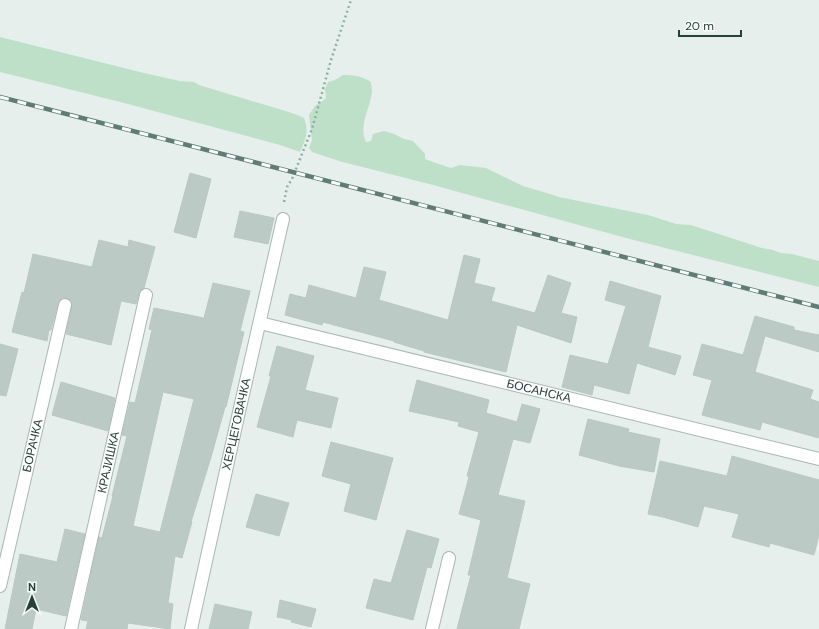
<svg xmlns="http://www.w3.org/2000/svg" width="819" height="629" font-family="'DM Sans',sans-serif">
	<rect width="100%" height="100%" fill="#e6efeb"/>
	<g fill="#bfe0c8">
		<path d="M0 37 144 73 180 81 194 82 199 85 292 113 304 118C309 131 306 139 300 152L280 145 128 104 0 72Z"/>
		<path d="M343 75C354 75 362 76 371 82 371 85 372 89 372 92 370 109 358 126 366 142L371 141 373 134 384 131 394 134 404 139 413 141 425 154V159L436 163 451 168 460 165 486 168 523 186 550 194 559 197 648 215 676 224 691 225 762 248 773 250 781 253 792 254 819 261V287L626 238 433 185 339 161 312 152 309 148 312 140 309 115 315 106 324 100 326 97 325 89 328 82 335 80Z"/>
	</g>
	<g fill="#bbcac4" stroke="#b8c9c2" fill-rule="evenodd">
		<polygon points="190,173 211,179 196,238 174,232"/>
		<polygon points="240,211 274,218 268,244 234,237"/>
		<polygon points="99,240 128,247 129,240 155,247 144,288 141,290 139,293 136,304 121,301 111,345 66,334 72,306 72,303 70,300 66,298 62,298 60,300 58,303 51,330 49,330 47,341 12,332 22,292 24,293 33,254 92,267"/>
		<polygon points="464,255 480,259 474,283 495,288 491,301 535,313 548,275 571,283 561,313 577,317 571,343 517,325 506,372 424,352 424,351 394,342 394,341 323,322 322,325 285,315 290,294 306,298 309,285 356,298 364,267 386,272 379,300 448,320"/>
		<polygon points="610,281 661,296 648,347 681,356 675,375 637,363 629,394 594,385 592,395 562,387 570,355 608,364 626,306 605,300"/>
		<path d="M213 283 250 291 240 331 244 332 226 407H225L211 457 191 522H192L182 558 175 556 168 603 173 604 170 629 128 623 127 629H86L88 621 81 620 99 537 102 538 113 496H112L127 436 122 435 130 402 135 403 152 330 149 329 154 308 204 318ZM163 392 194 399 160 532 133 526Z"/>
		<polygon points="755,316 794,327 794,330 819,335 819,352 765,336 755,372 813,390 810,399 819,402 819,438 762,422 760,430 702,415 712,380 693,375 702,344 743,355"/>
		<polygon points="0,344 18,349 6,396 0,395"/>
		<polygon points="277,346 314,356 305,390 338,398 331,428 297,420 293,437 257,427 271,376 269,376"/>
		<polygon points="417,380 489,400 486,413 517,422 522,404 540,409 530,443 513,439 498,495 525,501 507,578 530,584 519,629 457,629 471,575 468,575 481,520 459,514 469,477 467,476 479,432 458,426 459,422 409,411"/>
		<polygon points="61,382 115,398 108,431 52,415"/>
		<polygon points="588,419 629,429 628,432 660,439 654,472 619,466 579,455"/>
		<polygon points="331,442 393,458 376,520 344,511 351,484 322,476"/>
		<polygon points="732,456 819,480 819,535 814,555 770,543 769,547 732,537 739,514 704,506 698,527 663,517 648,514 660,461 727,476"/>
		<polygon points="256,494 289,503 279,536 246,527"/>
		<polygon points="65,529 85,534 66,616 36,609 32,629 5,629 20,554 57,562"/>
		<polygon points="407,530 439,539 431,568 427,567 413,620 366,608 374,579 391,583"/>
		<polygon points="280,600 316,609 311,627 291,622 292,620 277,617"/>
		<polygon points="215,604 252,612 248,629 209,629"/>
	</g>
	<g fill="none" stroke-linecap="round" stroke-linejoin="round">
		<defs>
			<g id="minor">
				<path id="s1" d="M260 323 819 459"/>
				<path id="s2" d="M0 586 65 305"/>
				<path id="s3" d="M71 629 146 295"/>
				<path id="s4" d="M191 629 239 412 283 219"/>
				<polyline points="432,629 449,558"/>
			</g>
		</defs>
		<use href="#minor" stroke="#a8b8b2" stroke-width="14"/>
		<polyline stroke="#86b3a5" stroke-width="2.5" stroke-dasharray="2 3" stroke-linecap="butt" points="284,202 287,187 292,179 312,129 331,60 351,0"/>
		<use href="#minor" stroke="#fff" stroke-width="12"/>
		<defs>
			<polyline id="rail" points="0,97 819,307"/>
		</defs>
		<use href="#rail" stroke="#5f7d75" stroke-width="4.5"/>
		<use href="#rail" stroke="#f7fbf9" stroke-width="3" stroke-dasharray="9" stroke-linecap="butt"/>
	</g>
	<g text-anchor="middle" stroke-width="3" stroke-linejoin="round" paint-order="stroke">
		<g font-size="12" fill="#24423a" stroke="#f7fbf9">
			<text dy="4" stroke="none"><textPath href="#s1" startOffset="287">БОСАНСКА</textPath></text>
			<text dy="4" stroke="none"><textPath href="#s4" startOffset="210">ХЕРЦЕГОВАЧКА</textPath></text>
			<text dy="4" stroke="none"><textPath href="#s2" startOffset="144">БОРАЧКА</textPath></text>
			<text dy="4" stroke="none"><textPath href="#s3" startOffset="171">КРАЈИШКА</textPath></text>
		</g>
	</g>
	<g transform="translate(32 597)" stroke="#f7fbf9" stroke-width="3" paint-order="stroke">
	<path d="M0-3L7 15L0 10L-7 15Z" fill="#24423a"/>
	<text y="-6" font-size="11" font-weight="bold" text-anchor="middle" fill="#24423a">N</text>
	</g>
	<path d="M679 30v6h62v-6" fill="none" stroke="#24423a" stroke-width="2"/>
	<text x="685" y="30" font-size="12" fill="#24423a" stroke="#f7fbf9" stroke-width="3" paint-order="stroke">20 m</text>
</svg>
